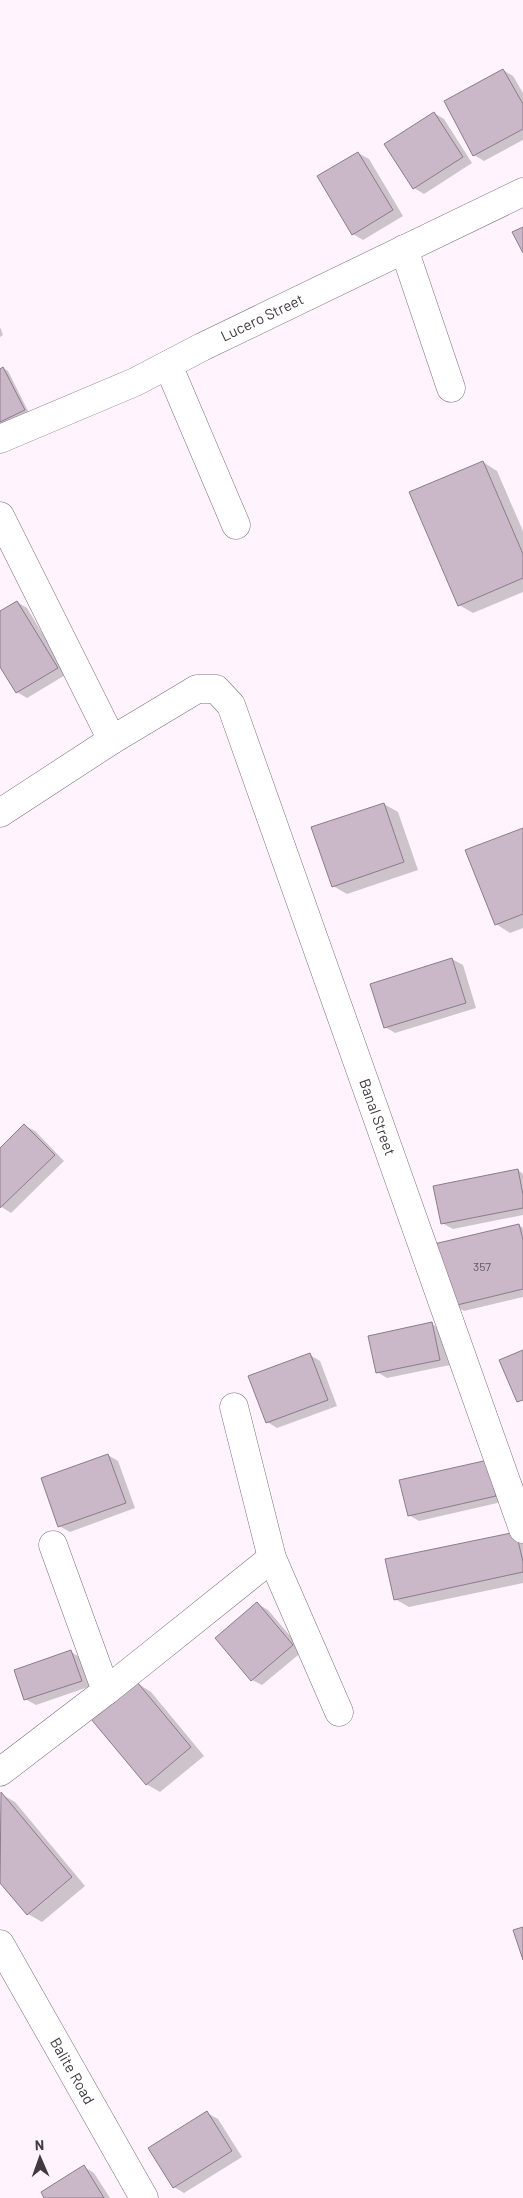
<svg xmlns="http://www.w3.org/2000/svg" width="523" height="2198" font-family="Barlow,sans-serif">
	<rect width="100%" height="100%" fill="#fff4fe"/>
	<g fill="#0003">
		<polygon points="503,70 513,76 523,93 523,140 484,161 474,155"/>
		<polygon points="434,113 444,119 472,163 424,194 414,188"/>
		<polygon points="358,153 369,159 403,216 363,240 353,234"/>
		<polygon points="0,327 3,335 0,337"/>
		<polygon points="3,368 8,371 29,413 0,427 0,370"/>
		<polygon points="483,462 497,471 523,531 523,592 473,613 459,605"/>
		<polygon points="17,602 27,608 67,674 27,698 17,692 0,665 0,613"/>
		<polygon points="384,804 398,812 418,870 347,894 333,886"/>
		<polygon points="523,829 523,928 510,933 496,924"/>
		<polygon points="452,959 463,965 476,1008 395,1033 385,1027"/>
		<polygon points="24,1125 35,1131 64,1161 11,1213 0,1206 0,1149"/>
		<polygon points="518,1170 523,1174 523,1215 453,1229 442,1223"/>
		<polygon points="519,1225 523,1228 523,1297 464,1311 454,1305"/>
		<polygon points="432,1324 442,1330 450,1365 387,1378 377,1372"/>
		<polygon points="310,1355 320,1361 337,1406 277,1428 267,1422"/>
		<polygon points="108,1455 118,1461 135,1508 70,1532 59,1526"/>
		<polygon points="488,1462 506,1501 419,1521 409,1515"/>
		<polygon points="523,1537 523,1583 409,1607 395,1599"/>
		<polygon points="258,1604 268,1610 303,1651 262,1685 252,1680"/>
		<polygon points="71,1652 81,1658 91,1686 36,1705 25,1699"/>
		<polygon points="137,1683 151,1692 204,1756 160,1792 146,1784"/>
		<polygon points="1,1794 15,1802 85,1886 42,1922 28,1914 0,1881"/>
		<polygon points="207,2113 218,2119 242,2157 184,2193 174,2187"/>
		<polygon points="84,2167 94,2173 110,2198 46,2198"/>
	</g>
	<g fill="#cab8c9" stroke="#8c7b8b">
		<polygon points="503,69 523,104 523,129 473,156 444,101"/>
		<polygon points="434,112 463,157 413,189 384,144"/>
		<polygon points="358,152 393,210 352,235 317,176"/>
		<polygon points="523,227 523,253 512,232"/>
		<polygon points="3,367 25,410 0,422 0,369"/>
		<polygon points="483,461 523,554 523,578 458,606 409,492"/>
		<polygon points="17,601 58,668 16,693 0,667 0,611"/>
		<polygon points="384,803 404,862 332,887 311,827"/>
		<polygon points="523,828 523,914 495,925 465,850"/>
		<polygon points="452,958 466,1003 384,1028 370,984"/>
		<polygon points="24,1124 55,1155 0,1208 0,1148"/>
		<polygon points="518,1169 523,1195 523,1208 441,1224 433,1186"/>
		<polygon points="519,1224 523,1240 523,1289 453,1306 434,1244"/>
		<polygon points="432,1322 440,1360 376,1373 368,1336"/>
		<polygon points="523,1350 523,1400 517,1402 499,1360"/>
		<polygon points="310,1353 328,1400 266,1423 248,1376"/>
		<polygon points="108,1454 126,1503 58,1527 41,1478"/>
		<polygon points="488,1460 496,1496 408,1516 399,1480"/>
		<polygon points="516,1532 523,1562 523,1572 394,1600 385,1559"/>
		<polygon points="257,1602 293,1645 251,1681 215,1638"/>
		<polygon points="71,1650 82,1681 24,1700 14,1670"/>
		<polygon points="137,1682 191,1747 146,1785 91,1719"/>
		<polygon points="1,1792 72,1877 27,1915 0,1883"/>
		<polygon points="523,1927 523,1960 513,1930"/>
		<polygon points="207,2111 232,2151 173,2188 148,2148"/>
		<polygon points="84,2165 104,2198 44,2198 41,2192"/>
	</g>
	<g fill="none" stroke-linecap="round" stroke-linejoin="round">
		<defs>
			<g id="minor">
				<polyline points="404,249 451,388"/>
				<polyline points="168,365 236,525"/>
				<polyline points="0,516 112,740"/>
				<path id="s1" d="M0 813 112 740 197 689H216L231 705 523 1529"/>
				<polyline points="234,1407 272,1558 339,1712"/>
				<polyline points="53,1545 106,1691"/>
				<polyline points="0,1772 106,1691 272,1558"/>
			</g>
			<g id="tertiary">
				<path id="s2" d="M0 439 135 382 202 347 523 192"/>
				<path id="s3" d="M0 1944 144 2198"/>
			</g>
		</defs>
		<use href="#minor" stroke="#7e6d7c" stroke-width="29"/>
		<use href="#tertiary" stroke="#7e6d7c" stroke-width="29"/>
		<use href="#minor" stroke="#fff" stroke-width="28"/>
		<use href="#tertiary" stroke="#fff" stroke-width="28"/>
	</g>
	<g text-anchor="middle" stroke-width="4" stroke-linejoin="round" paint-order="stroke">
		<g font-size="12" fill="#625962">
			<text x="482" y="1271">357</text>
		</g>
		<g font-size="15" fill="#403940" stroke="#fff4fe">
			<text dy="5" stroke="none"><textPath href="#s2" startOffset="289">Lucero Street</textPath></text>
			<text dy="5" stroke="none"><textPath href="#s1" startOffset="711">Banal Street</textPath></text>
			<text dy="5" stroke="none"><textPath href="#s3" startOffset="146">Balite Road</textPath></text>
		</g>
	</g>
	<g transform="translate(40 2158) rotate(358)" stroke="#fff4fe" stroke-width="4" paint-order="stroke">
	<path d="M0-4L9 19L0 12L-9 19Z" fill="#403940"/>
	<text y="-8" font-size="14" font-weight="bold" text-anchor="middle" fill="#403940">N</text>
	</g>
</svg>
